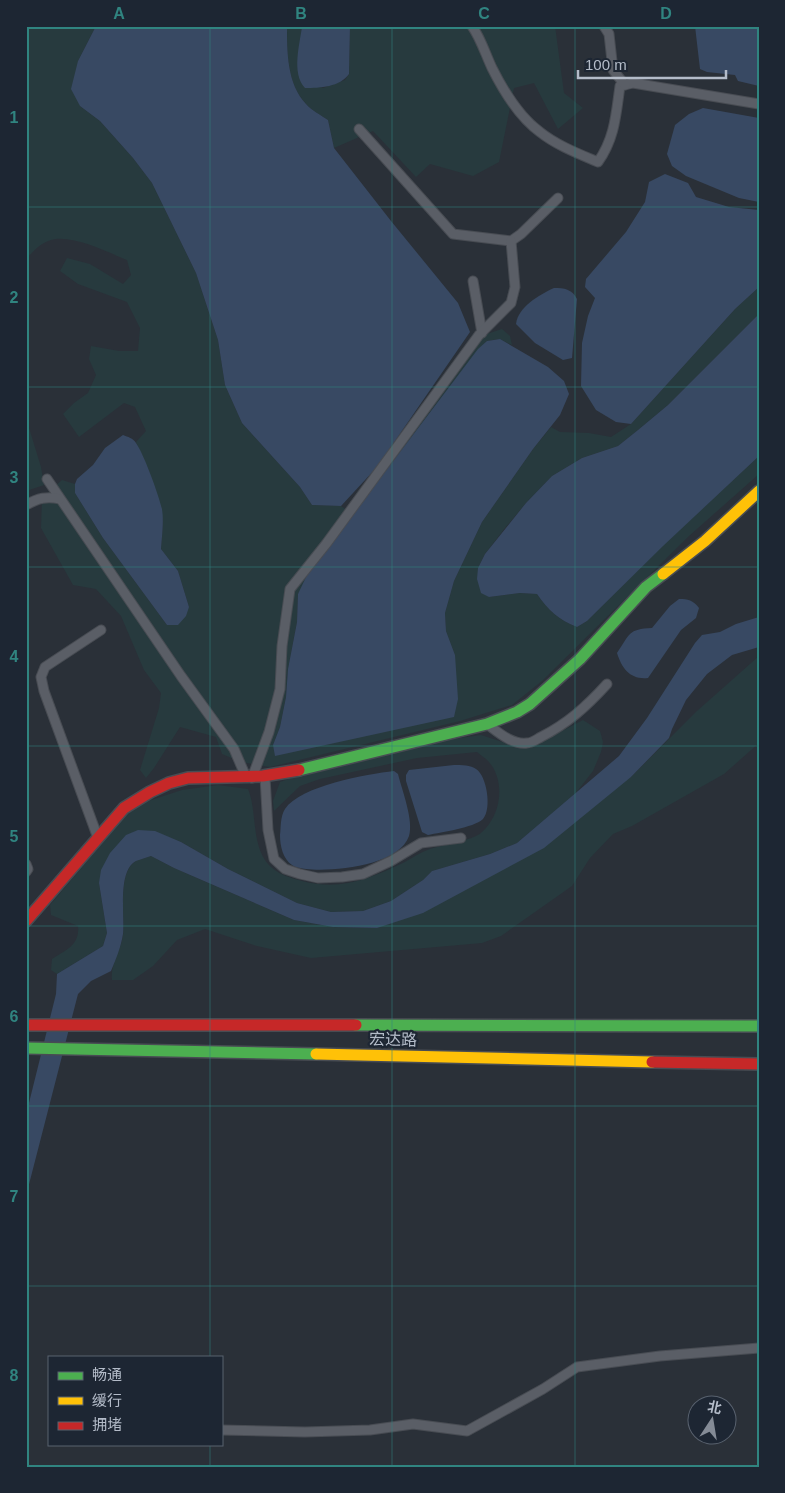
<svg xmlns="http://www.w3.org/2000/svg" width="785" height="1493" font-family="Arial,'Noto Sans SC',sans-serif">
	<rect width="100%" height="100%" fill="#2a3038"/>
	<g fill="#273a3e">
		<path d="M26 26H96L78 61 80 106 100 121 133 158 152 183 196 273 218 340 225 385 242 423 300 487 312 505 341 506 348 511 484 335 502 329 510 336 512 345 499 339 487 341 298 594 297 622 288 669 286 697 280 727 273 745 455 655 446 631 445 613 454 581 482 522 533 449 551 427 560 432 589 433 611 437 631 424 735 309 759 287V314L668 405 638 430 618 446 582 458 552 476 526 503 505 528 485 554 478 568 489 597 520 593 537 594C548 610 559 620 577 627L587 621 662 546 759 456V474L689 536 542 681 512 705 460 721 270 767 241 762 222 754 216 737 180 727 154 768 146 778 140 770 159 708 161 693 144 670 121 616 96 589 73 585 41 528 42 498 62 480 75 484V493L103 538 167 625 189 607 178 571 161 549 163 522 149 471 136 442 146 431 135 407 124 403 79 437 63 414 74 403 88 393 96 375 89 359 91 346 119 351H138L140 328 127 302 78 284 60 271 67 258 90 264 123 284 131 275 127 260C107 252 72 234 51 240 40 243 34 251 26 259Z"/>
		<path d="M287 26H302L298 70 323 88 345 80 349 74 350 26H555L564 93 583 108 558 129 534 83 514 88 499 162 473 176 430 164 416 177 373 131 334 148 328 120C321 115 312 111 306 104 287 84 287 52 287 26Z"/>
		<polygon points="26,418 41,467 44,485 26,491"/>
		<path d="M759 656V743L724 774 632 826 613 834 590 858 572 886 501 936 482 943 311 958 257 946 205 929 177 940 153 966 133 980H112C110 964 121 951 123 935 125 917 117 872 136 861 140 859 146 858 151 856L174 868 294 920 333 927 377 928 631 777 697 711Z"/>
		<path d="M583 720 600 731 603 742 601 752 593 771 575 794 517 843 490 854 432 871 423 880 391 901 363 911 331 912 297 903 228 869 181 842 155 832 99 883 107 933 103 946 57 974 51 970 52 959C66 950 80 945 78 926L51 915 50 905 125 816 139 804 182 790 218 785 248 789C258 813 250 847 271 867 280 875 291 878 302 881 340 891 369 879 403 863 412 858 421 852 430 849 442 845 473 840 481 833 501 816 506 782 489 762 486 758 480 755 477 752L417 758 320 779 300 786 274 811 273 801 280 782 308 772 446 740 481 735 518 747H531Z"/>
	</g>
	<g fill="#384963">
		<path d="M96 26H287C287 52 287 84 306 104 312 111 321 115 328 120L334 148 391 221 458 303 470 332 377 467 341 506 312 505 300 487 242 423 225 385 218 340 196 273 152 183 133 158 100 121 80 106 71 89 78 61Z"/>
		<path d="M302 26H350L349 74C340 87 320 88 305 88 291 73 300 44 302 26Z"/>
		<polygon points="695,26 759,26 759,86 738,81 735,75 707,72 700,69"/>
		<polygon points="703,108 759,118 759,202 739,198 686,176 672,166 667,154 675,125 689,114"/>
		<polygon points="665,174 688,183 696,197 729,207 759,210 759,287 735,309 631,424 616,422 596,410 581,386 582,343 588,316 595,298 585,287 586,279 626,232 645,202 649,182"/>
		<path d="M554 288C564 288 572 289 577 299L572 358 563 360 535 343 516 324C518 307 539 295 554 288Z"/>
		<path d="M759 314V456L663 546 587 621 577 627C559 620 548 610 537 594L520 593 489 597 481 593 477 579 478 568 485 554 526 503 552 476 582 458 618 446 638 430 668 405Z"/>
		<polygon points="500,339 548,367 564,381 569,394 560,415 533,449 482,522 454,581 445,613 446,631 455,655 458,699 454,717 275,756 273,745 280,727 286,697 288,669 297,622 298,594 307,575 478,349 487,341"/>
		<path d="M123 435C128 437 133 438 136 443 144 454 159 496 162 509 164 522 162 535 161 549L178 571 189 607 186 616 178 625H167L103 538 75 493V484L77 479 93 465 105 448Z"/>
		<path d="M679 599C688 599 693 600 699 608L696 618 681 630 648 678C631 680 622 669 617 653 630 634 628 629 652 628L670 606Z"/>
		<path d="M759 617V647L732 655 707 674 686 700 672 729 669 738 631 777 544 848 423 913 377 928 333 927 294 920 174 868 151 856C146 858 141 859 136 861 117 871 125 916 123 934 121 947 116 959 111 971L91 981 78 994 26 1196V1115L56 994 57 974 103 946 107 933 99 883 101 870 110 853 126 835 138 830 155 831 181 842 228 869 297 903 331 912 363 911 391 901 423 880 432 871 490 854 517 843 619 756 647 718 695 643 702 635 720 632 736 624Z"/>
		<path d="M454 765C461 765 471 765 476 769 487 776 492 809 483 819 473 828 442 832 428 835L422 832 406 781V775L409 770Z"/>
		<path d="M394 771 398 774C402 790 414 821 409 836 399 866 332 872 306 869 301 868 296 868 292 865 283 859 280 846 280 835 281 827 280 817 285 809 300 786 367 774 394 771Z"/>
	</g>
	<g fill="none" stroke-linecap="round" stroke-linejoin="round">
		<defs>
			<g id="street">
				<path d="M472 26C481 39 485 53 492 68 503 90 519 117 540 132 556 145 579 154 598 162 615 138 616 114 620 86L633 83 759 104"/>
				<polyline points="604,26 609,34 613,70 625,85"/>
				<polyline points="359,129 453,234 511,241 521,234 558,198"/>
				<polyline points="473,281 482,333"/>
				<polyline points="47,479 181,676 234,749 246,777"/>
				<path d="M26 505C38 498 47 496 60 499"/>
				<path d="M487 724C498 732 512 745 527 743 532 743 537 739 541 737 568 723 586 707 607 684"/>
				<polyline points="265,777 268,830 274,859 285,869 300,874 318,878 342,877 363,874 391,861 421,843 461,838"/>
				<polyline points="252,778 269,732 280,689 282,646 290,589 326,544 479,335 511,303 515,287 511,241"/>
				<polyline points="98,838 44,691 41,677 45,667 101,630"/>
				<polyline points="26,864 28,869 26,872"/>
				<polyline points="221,1430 305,1432 370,1430 413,1424 467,1431 543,1389 577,1367 660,1356 759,1348"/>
			</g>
			<g id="fast">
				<polyline points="299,770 487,724 517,712 530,704 580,659 646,587 663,574"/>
				<polyline points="356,1025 759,1026"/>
				<polyline points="26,1048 316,1054"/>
			</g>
			<g id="slow">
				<polyline points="663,574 705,541 759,491"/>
				<polyline points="316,1054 652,1062"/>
			</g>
			<g id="jam">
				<polyline points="26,921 124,808 150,792 169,783 188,778 263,776 299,770"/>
				<polyline points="26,1025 356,1025"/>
				<polyline points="652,1062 759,1064"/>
			</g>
		</defs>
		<use href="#street" stroke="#484c53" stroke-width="11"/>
		<use href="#fast" stroke="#484c53" stroke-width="14"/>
		<use href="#slow" stroke="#484c53" stroke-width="14"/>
		<use href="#jam" stroke="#484c53" stroke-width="14"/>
		<use href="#street" stroke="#5a5e66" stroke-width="9"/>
		<use href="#fast" stroke="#4caf50" stroke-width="11"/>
		<use href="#slow" stroke="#ffc107" stroke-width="11"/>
		<use href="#jam" stroke="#c62828" stroke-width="11"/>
	</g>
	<path fill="none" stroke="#308480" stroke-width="1" stroke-opacity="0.55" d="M210 26V1357M392 26V1467M575 26V1467M26 207H759M26 387H759M26 567H759M26 746H759M26 926H759M26 1106H759M26 1286H759M210 1444V1467"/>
	<g text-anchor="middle" stroke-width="4.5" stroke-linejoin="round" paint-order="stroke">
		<g font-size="16" fill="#b4bcc9" stroke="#1d2633">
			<text transform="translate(393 1039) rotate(1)" y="6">宏达路</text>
		</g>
	</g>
	<rect width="785" height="1493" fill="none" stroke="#1d2633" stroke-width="55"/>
	<rect x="48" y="1356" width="175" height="90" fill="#1d2633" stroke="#59626f"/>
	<rect x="58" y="1372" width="25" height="8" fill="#4caf50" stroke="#59626f"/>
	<text x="92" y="1380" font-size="15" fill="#b4bcc9">畅通</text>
	<rect x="58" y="1397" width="25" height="8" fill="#ffc107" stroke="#59626f"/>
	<text x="92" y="1406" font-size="15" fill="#b4bcc9">缓行</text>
	<rect x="58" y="1422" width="25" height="8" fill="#c62828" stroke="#59626f"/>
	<text x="92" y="1430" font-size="15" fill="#b4bcc9">拥堵</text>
	<g transform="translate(712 1420) rotate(12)"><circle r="24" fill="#1d2633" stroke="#59626f"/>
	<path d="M0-4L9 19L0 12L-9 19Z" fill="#848b96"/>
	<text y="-8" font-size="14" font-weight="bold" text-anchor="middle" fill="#b4bcc9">北</text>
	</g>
	<path d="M578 70v8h148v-8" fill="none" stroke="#b4bcc9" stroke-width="2.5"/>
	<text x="585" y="70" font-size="15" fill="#b4bcc9" stroke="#1d2633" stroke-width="4" paint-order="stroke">100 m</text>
	<rect x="28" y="28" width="730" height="1438" fill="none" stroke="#308480" stroke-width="2"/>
	<g font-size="16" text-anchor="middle" font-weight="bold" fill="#308480">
		<text x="119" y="19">A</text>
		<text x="301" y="19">B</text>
		<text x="484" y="19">C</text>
		<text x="666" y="19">D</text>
		<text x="14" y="123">1</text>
		<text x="14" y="303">2</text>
		<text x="14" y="483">3</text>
		<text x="14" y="662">4</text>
		<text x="14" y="842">5</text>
		<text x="14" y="1022">6</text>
		<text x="14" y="1202">7</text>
		<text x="14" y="1381">8</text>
	</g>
</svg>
